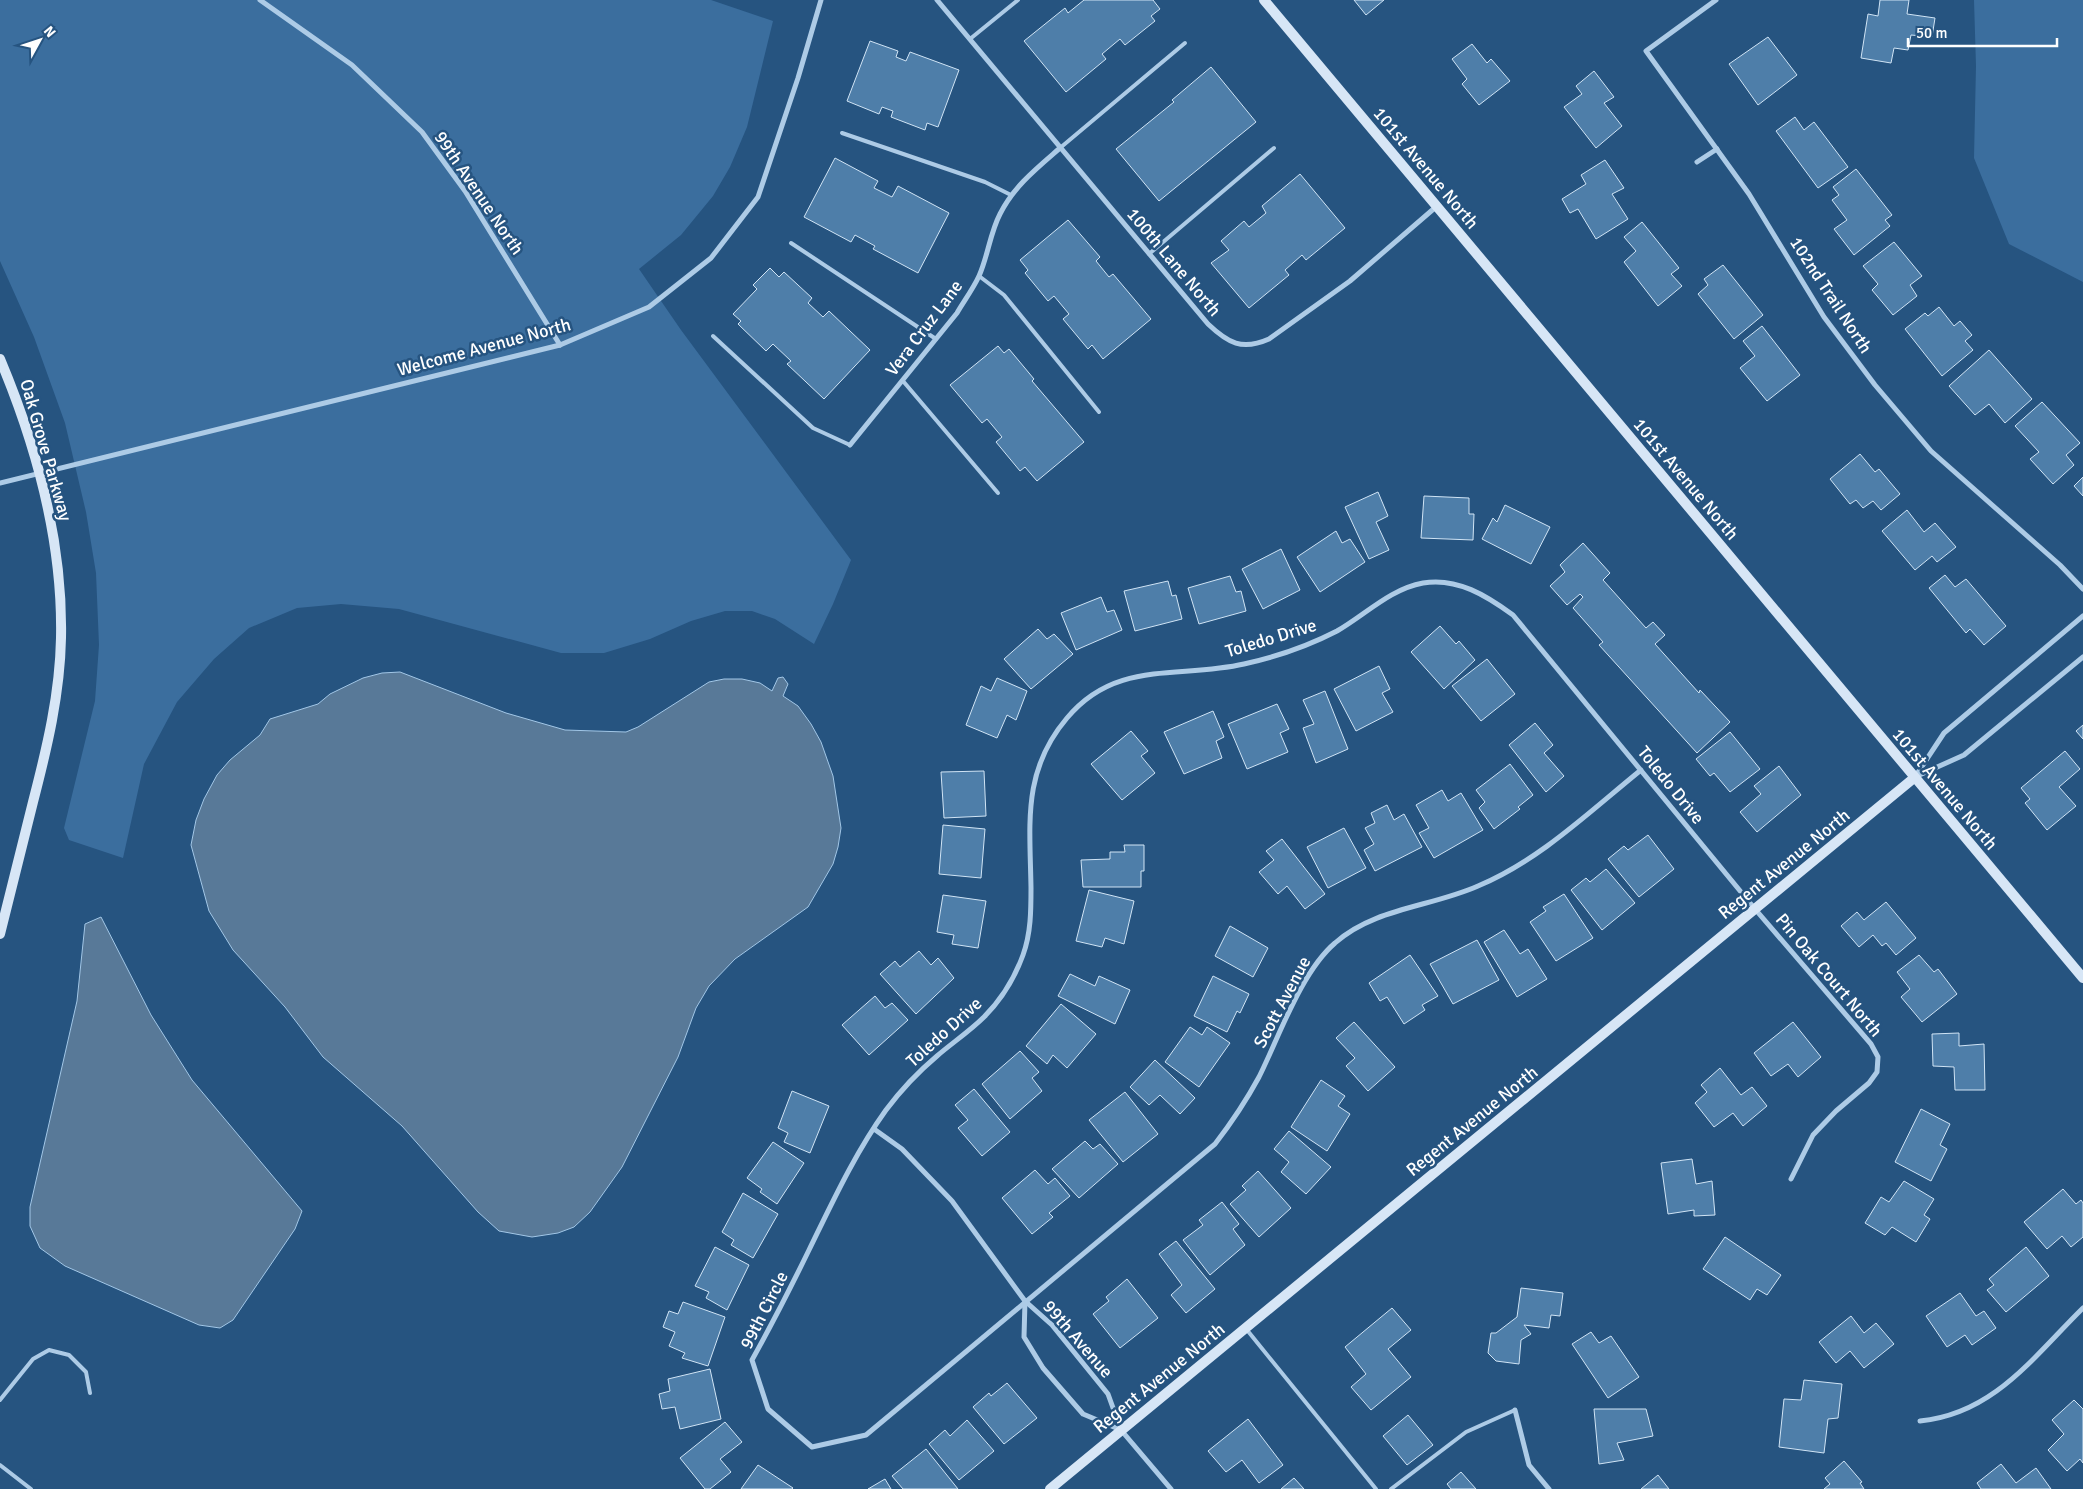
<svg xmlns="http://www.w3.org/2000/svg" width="2083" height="1489" font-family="Signika,sans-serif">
	<rect width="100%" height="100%" fill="#265480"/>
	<g fill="#3b6e9e">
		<polygon points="0,0 711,0 773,21 747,127 730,167 713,196 681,235 639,269 681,330 851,560 833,604 814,644 775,619 752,611 725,611 691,621 650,639 604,653 561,653 399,609 341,604 297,608 249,628 214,659 177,702 144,764 123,858 69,840 64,828 95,701 99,645 96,573 86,512 65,423 34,337 0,261"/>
		<polygon points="1974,0 2083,0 2083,282 2009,244 1974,158 1976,66"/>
	</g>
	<g fill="#587998" stroke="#a2c7e7">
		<polygon points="400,672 506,713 565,730 626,732 638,727 709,682 724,679 742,679 760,683 772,691 778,678 783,677 788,684 783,696 798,706 811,724 821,742 833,776 841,828 838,847 833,864 808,907 735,959 709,986 696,1008 678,1057 622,1167 590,1212 574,1227 558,1233 532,1237 499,1231 478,1212 402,1126 323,1057 285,1007 233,950 209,911 191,845 196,820 204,799 217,775 230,760 260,735 270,719 318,704 330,694 363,678 382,673"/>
		<polygon points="101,917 151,1015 192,1080 302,1211 295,1229 233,1320 220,1328 199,1325 65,1266 40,1248 30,1226 30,1207 77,1001 85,924"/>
	</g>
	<g fill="#4e7ea9" stroke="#d0e4f5">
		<polygon points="1084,0 1153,0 1160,9 1151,16 1155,21 1125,45 1120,39 1102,54 1106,59 1066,92 1024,41 1065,8 1068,13"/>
		<polygon points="1354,0 1384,0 1366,15"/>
		<polygon points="1880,0 1909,0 1907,14 1935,18 1932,37 1911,35 1908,50 1894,48 1891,63 1861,58 1868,14 1878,16"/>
		<polygon points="1768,37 1797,75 1758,105 1729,64"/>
		<polygon points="870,41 898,51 896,57 906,61 910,52 959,70 938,127 927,123 925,130 891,117 893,111 882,107 879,114 847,101"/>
		<polygon points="1472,44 1487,63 1491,59 1510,81 1479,105 1462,84 1467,79 1452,59"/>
		<polygon points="1211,67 1256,122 1159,201 1116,149 1174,102 1172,100"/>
		<polygon points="1594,71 1614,97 1604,103 1622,126 1596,148 1564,107 1582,94 1576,86"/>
		<polygon points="1795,117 1804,130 1814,122 1848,167 1818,188 1776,131"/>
		<polygon points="835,158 878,181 874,188 892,197 898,186 949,213 918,273 873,249 875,246 855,235 851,242 804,217"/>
		<polygon points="1605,160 1624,188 1612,194 1628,219 1596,239 1578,209 1570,213 1562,199 1586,184 1581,175"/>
		<polygon points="1856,169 1892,215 1885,220 1890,226 1854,255 1834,229 1847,220 1832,200 1839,195 1833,187"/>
		<polygon points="1300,174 1345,228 1306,260 1302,255 1285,270 1289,275 1249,308 1211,263 1229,250 1221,241 1244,221 1249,227 1266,213 1262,206"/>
		<polygon points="1068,220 1100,257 1096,261 1109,277 1113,274 1151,319 1103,359 1092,345 1088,349 1063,319 1069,314 1054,296 1048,301 1025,273 1028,270 1020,260"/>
		<polygon points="1642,222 1679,268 1671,274 1682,286 1658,306 1624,262 1636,251 1624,237"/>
		<polygon points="1894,242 1922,276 1910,285 1917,296 1893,315 1872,290 1878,284 1863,266"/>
		<polygon points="1723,265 1763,315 1734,339 1698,294 1708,285 1704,279"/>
		<polygon points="770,268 779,277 784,272 812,298 808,303 823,317 829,311 870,350 824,399 787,364 791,361 773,344 766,351 738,324 741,321 733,314 757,289 753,285"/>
		<polygon points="1939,307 1954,326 1960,321 1972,335 1965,341 1973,350 1942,376 1905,329 1925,313 1928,316"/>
		<polygon points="1762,326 1800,375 1767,401 1740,368 1755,356 1743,341"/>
		<polygon points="998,346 1004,353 1009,349 1034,379 1032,381 1084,442 1037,481 1025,467 1020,471 996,442 1002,437 987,419 982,423 950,385"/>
		<polygon points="1989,350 2032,399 2005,423 1989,404 1975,415 1949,386"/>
		<polygon points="2042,402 2080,443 2066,455 2074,465 2053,484 2030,459 2039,452 2015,426"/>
		<polygon points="1860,454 1875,472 1879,469 1900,494 1881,510 1873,501 1863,508 1856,500 1850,504 1830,479"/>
		<polygon points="2083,477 2083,496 2074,486"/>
		<polygon points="1378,492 1388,516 1376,522 1389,550 1369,559 1345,507"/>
		<polygon points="1424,496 1469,498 1469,514 1474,514 1473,540 1421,538"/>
		<polygon points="1505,505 1550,527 1531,564 1482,539 1493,518 1497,522"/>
		<polygon points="1907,510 1924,532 1935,523 1956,547 1937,562 1932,556 1915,570 1882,531"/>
		<polygon points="1336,531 1342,543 1350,539 1365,562 1320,592 1297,557"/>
		<polygon points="1583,543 1610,573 1603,580 1646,628 1653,622 1665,635 1655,644 1699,693 1700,690 1730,722 1697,753 1599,645 1603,642 1573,608 1583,597 1580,594 1567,605 1550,586 1565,572 1560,565"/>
		<polygon points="1281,549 1300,590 1263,609 1242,569"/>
		<polygon points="1945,575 1955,587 1966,579 2006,626 1984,645 1970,629 1966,633 1929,588"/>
		<polygon points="1230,576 1236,592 1241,591 1246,611 1199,624 1188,588"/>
		<polygon points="1168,581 1172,596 1176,595 1182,619 1135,631 1124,591"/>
		<polygon points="1101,597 1107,612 1114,610 1122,630 1076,650 1061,613"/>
		<polygon points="1440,626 1456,644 1459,641 1475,660 1444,689 1411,652"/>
		<polygon points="1038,629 1047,639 1054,634 1073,654 1031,689 1004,659"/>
		<polygon points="1487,659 1515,694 1481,721 1452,686"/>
		<polygon points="1379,666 1390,689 1382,693 1393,712 1356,731 1334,689"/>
		<polygon points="997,678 1027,691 1016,720 1007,715 997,738 966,725 981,686 991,691"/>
		<polygon points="1325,691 1348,749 1316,763 1303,728 1314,724 1303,700"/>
		<polygon points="1277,704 1289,729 1280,733 1288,752 1247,769 1228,724"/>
		<polygon points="1213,711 1224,737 1216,741 1222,758 1184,774 1164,732"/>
		<polygon points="1535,723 1553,745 1544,753 1564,776 1546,792 1509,745"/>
		<polygon points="2083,725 2083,739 2076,731"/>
		<polygon points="1131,731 1148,751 1141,756 1155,773 1122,800 1091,764"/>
		<polygon points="1730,732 1760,769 1730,792 1714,773 1710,776 1696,759"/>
		<polygon points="2065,751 2080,769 2059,787 2076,806 2047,830 2025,803 2030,799 2021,788"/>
		<polygon points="1510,764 1533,795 1518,807 1520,809 1494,829 1479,808 1485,802 1476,790"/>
		<polygon points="1779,766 1801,795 1757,832 1740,812 1761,794 1754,786"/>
		<polygon points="984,771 986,816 944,818 941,772"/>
		<polygon points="1442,790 1448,801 1461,793 1483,830 1434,858 1419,833 1429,828 1416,805"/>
		<polygon points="1387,805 1394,820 1404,814 1422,847 1375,871 1364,850 1374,844 1365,828 1375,823 1371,813"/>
		<polygon points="943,825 985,829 981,878 939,874"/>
		<polygon points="1344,828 1366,868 1328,888 1307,847"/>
		<polygon points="1648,835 1674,869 1639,897 1608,859 1624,846 1628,850"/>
		<polygon points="1282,839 1325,894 1305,909 1287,886 1278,894 1259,872 1274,860 1266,851"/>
		<polygon points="1124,845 1144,845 1144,871 1141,871 1141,887 1083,887 1081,860 1110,859 1110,852 1125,852"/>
		<polygon points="1606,869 1635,903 1602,930 1571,890 1586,878 1590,882"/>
		<polygon points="1089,890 1134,901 1124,944 1105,938 1102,947 1076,941"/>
		<polygon points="1564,894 1593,938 1556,961 1530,922 1546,911 1543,907"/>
		<polygon points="943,895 986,901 978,948 952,944 954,935 937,932"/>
		<polygon points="1886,902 1916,938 1896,955 1886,943 1882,946 1873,935 1859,947 1841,926 1857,912 1864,920"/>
		<polygon points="1230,926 1268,948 1253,977 1215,956"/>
		<polygon points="1504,930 1520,954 1528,949 1547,979 1517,997 1484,942"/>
		<polygon points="1477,940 1499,980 1453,1004 1430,964"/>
		<polygon points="919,951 931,965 938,958 954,978 916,1014 880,974 895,961 900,967"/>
		<polygon points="1410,955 1438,996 1422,1005 1425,1010 1404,1024 1387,997 1380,1001 1369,983"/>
		<polygon points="1919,955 1934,972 1938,969 1957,994 1922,1022 1901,997 1910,989 1897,972"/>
		<polygon points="1070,974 1095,986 1099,976 1130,990 1115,1024 1058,996"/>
		<polygon points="1213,976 1249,994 1240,1013 1237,1011 1227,1032 1194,1016"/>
		<polygon points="875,996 885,1008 892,1003 908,1020 869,1055 842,1025"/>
		<polygon points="1061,1004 1096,1034 1067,1068 1053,1055 1047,1064 1026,1046"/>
		<polygon points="1354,1022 1395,1067 1368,1091 1346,1066 1355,1058 1336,1038"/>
		<polygon points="1793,1022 1821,1057 1798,1077 1788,1064 1771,1076 1754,1053"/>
		<polygon points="1190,1027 1202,1035 1207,1027 1230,1043 1199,1087 1165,1062"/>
		<polygon points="1959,1033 1959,1046 1984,1044 1985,1090 1955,1090 1954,1067 1933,1066 1932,1034"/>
		<polygon points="1020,1051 1039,1072 1032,1078 1042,1091 1010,1119 982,1084"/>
		<polygon points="1155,1060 1195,1098 1180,1114 1160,1095 1149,1105 1130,1087"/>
		<polygon points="1720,1068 1741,1095 1752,1087 1767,1106 1743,1126 1733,1113 1714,1127 1695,1103 1707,1092 1701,1085"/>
		<polygon points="1321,1080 1345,1096 1338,1106 1350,1114 1327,1151 1291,1127"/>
		<polygon points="974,1089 1010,1132 982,1156 958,1128 968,1120 955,1105"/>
		<polygon points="792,1091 829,1106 810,1153 784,1142 788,1133 778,1128"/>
		<polygon points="1125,1092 1158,1134 1123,1162 1089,1120"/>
		<polygon points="1921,1109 1950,1124 1940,1145 1947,1149 1931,1181 1895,1162"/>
		<polygon points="1289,1131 1331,1167 1306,1194 1281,1172 1289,1162 1274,1149"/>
		<polygon points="1085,1141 1093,1149 1100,1144 1118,1164 1079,1198 1052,1169"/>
		<polygon points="773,1142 804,1163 777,1204 760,1192 762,1189 747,1178"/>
		<polygon points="1692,1159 1696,1184 1712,1181 1715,1215 1694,1216 1694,1210 1668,1214 1661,1163"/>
		<polygon points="1035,1170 1048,1184 1055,1178 1070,1196 1049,1213 1053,1217 1032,1234 1002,1198"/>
		<polygon points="1258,1171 1291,1208 1259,1237 1230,1204 1246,1190 1242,1186"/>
		<polygon points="1904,1181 1934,1199 1924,1215 1930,1219 1916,1242 1892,1227 1885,1235 1865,1223 1881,1197 1889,1202"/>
		<polygon points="2063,1189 2076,1204 2081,1200 2083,1203 2083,1237 2071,1247 2062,1236 2047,1249 2024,1222"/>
		<polygon points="743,1193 778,1214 753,1258 731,1245 734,1240 722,1232"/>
		<polygon points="1222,1202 1239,1224 1233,1229 1245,1245 1210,1275 1183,1240 1203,1225 1199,1220"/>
		<polygon points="1725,1237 1781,1275 1767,1295 1757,1289 1750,1300 1703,1269"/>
		<polygon points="1176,1241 1215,1289 1186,1313 1171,1295 1182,1285 1159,1254"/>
		<polygon points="715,1247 749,1265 727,1310 706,1298 709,1292 695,1286"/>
		<polygon points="2026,1247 2049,1276 2006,1312 1987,1290 1994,1285 1989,1279"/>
		<polygon points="1127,1279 1158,1318 1120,1348 1093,1314 1109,1301 1106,1297"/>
		<polygon points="1521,1288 1563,1293 1560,1316 1551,1315 1549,1328 1524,1325 1531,1334 1521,1340 1519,1364 1496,1361 1488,1353 1491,1333 1496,1333 1517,1317"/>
		<polygon points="1960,1293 1976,1316 1984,1311 1996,1328 1972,1345 1965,1335 1947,1347 1926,1316"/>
		<polygon points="683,1302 725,1317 708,1366 682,1358 685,1353 669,1346 675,1332 663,1327 669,1311 678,1314"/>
		<polygon points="1392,1308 1411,1330 1388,1349 1411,1377 1371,1410 1351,1387 1366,1374 1345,1347"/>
		<polygon points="1851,1316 1864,1333 1876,1323 1894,1344 1864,1368 1850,1351 1836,1363 1819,1342"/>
		<polygon points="1591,1332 1599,1343 1611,1336 1639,1377 1608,1398 1572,1344"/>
		<polygon points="710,1369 721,1419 680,1429 675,1407 662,1409 659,1394 670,1391 668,1379"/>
		<polygon points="1804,1380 1842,1384 1838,1418 1828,1419 1824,1453 1779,1447 1784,1399 1801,1400"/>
		<polygon points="1007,1383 1037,1418 1004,1444 973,1407 989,1393 991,1396"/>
		<polygon points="2074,1400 2083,1409 2083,1463 2080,1459 2067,1471 2048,1450 2064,1434 2052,1420"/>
		<polygon points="1594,1409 1646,1409 1653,1436 1617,1443 1624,1460 1599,1464"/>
		<polygon points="1408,1415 1433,1445 1407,1465 1383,1436"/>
		<polygon points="1248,1419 1283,1465 1259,1483 1242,1460 1226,1472 1208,1451"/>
		<polygon points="967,1420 994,1451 959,1480 929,1444 945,1430 950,1436"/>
		<polygon points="725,1422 742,1442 720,1459 731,1472 710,1489 705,1489 680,1458"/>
		<polygon points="926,1449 958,1489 903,1489 892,1476"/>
		<polygon points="1844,1461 1862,1482 1860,1483 1864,1489 1824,1489 1830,1484 1825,1478"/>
		<polygon points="2001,1464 2016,1483 2036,1468 2051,1489 1981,1489 1977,1483"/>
		<polygon points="758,1465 793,1488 792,1489 741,1489"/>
		<polygon points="1461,1472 1476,1489 1451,1489 1447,1484"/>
		<polygon points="1658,1475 1669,1489 1641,1489"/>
		<polygon points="1294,1478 1304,1489 1281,1489"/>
		<polygon points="885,1479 891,1489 868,1489"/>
	</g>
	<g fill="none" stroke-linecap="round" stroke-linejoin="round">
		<g stroke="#adcbe6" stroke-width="4">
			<polyline points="970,39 1018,0"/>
			<polyline points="842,133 985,182 1011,195"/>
			<polyline points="1060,148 1185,43"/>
			<polyline points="791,243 936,339"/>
			<polyline points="1149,254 1274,148"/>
			<polyline points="979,276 1004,295 1099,412"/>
			<polyline points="713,336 813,428 850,445"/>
			<polyline points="903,381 998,493"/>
			<polyline points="1247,1330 1376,1489"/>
			<polyline points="0,1400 33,1359 49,1350 69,1355 86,1372 90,1393"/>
			<polyline points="0,1465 31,1489"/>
			<polyline points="1391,1489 1466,1432 1515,1410"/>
		</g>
		<g stroke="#adcbe6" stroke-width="5">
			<polyline points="260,0 352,65 422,132 465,191 560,345"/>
			<path d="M937 0 1208 324C1228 343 1242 351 1269 339L1350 281 1437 206"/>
			<polyline points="1716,0 1646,51 1749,194 1824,317 1875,385 1931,451 2060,565 2083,589"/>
			<polyline points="1697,162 1717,149"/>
			<path d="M850 445 957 313C964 301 973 289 979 276 988 256 990 233 1000 214 1014 186 1037 168 1060 148"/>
			<polyline points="0,483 560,345 649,307 711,258 758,197 798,78 821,0"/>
			<path d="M1641 770C1589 812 1540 860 1478 886 1431 907 1374 908 1335 943 1301 972 1279 1037 1259 1077 1246 1101 1232 1122 1215 1144L866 1435 812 1447 768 1409 752 1360C772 1324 791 1287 809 1250 832 1203 855 1153 886 1110 901 1090 918 1072 937 1056 952 1043 970 1031 984 1017 1001 1000 1015 977 1023 955 1031 933 1031 910 1031 888 1030 823 1022 771 1067 718 1116 659 1179 679 1244 664 1276 657 1308 646 1337 631 1365 615 1390 589 1423 583 1457 577 1487 596 1513 615L1755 909 1871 1044 1878 1057 1877 1072 1869 1083 1836 1111 1813 1135 1791 1179"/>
			<polyline points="1915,777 1944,733 2083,616"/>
			<polyline points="1915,777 1964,755 2083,657"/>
			<polyline points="874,1129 902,1149 952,1201 1025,1301 1052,1325 1108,1394 1121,1430 1171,1489"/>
			<polyline points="1025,1301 1024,1337 1043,1368 1083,1414 1121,1430"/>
			<polyline points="1515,1410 1529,1465 1549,1489"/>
			<path d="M1920 1421C1994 1414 2034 1356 2083 1308"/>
		</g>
		<g stroke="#d7e6f6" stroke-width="10">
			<polyline points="1264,0 2083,978"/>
			<path d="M0 359C37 447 63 541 61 638 60 694 47 748 33 802 22 846 11 890 0 934"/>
			<polyline points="1050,1489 1914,778"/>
		</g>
	</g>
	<g text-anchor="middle" stroke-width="5" stroke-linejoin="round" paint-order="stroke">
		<g font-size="18" fill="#fff" stroke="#265480">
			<text transform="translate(1426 168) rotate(50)" y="6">101st Avenue North</text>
			<text transform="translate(479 193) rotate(56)" y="6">99th Avenue North</text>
			<text transform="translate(1174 262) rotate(50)" y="6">100th Lane North</text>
			<text transform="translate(1831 295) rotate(57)" y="6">102nd Trail North</text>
			<text transform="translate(924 328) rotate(-53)" y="6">Vera Cruz Lane</text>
			<text transform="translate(484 347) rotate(-15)" y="6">Welcome Avenue North</text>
			<text transform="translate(46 450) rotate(74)" y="6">Oak Grove Parkway</text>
			<text transform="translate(1686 479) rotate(50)" y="6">101st Avenue North</text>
			<text transform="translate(1271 638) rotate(-17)" y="6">Toledo Drive</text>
			<text transform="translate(1671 785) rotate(51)" y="6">Toledo Drive</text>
			<text transform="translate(1945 789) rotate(50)" y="6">101st Avenue North</text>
			<text transform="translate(1784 864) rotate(-39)" y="6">Regent Avenue North</text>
			<text transform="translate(1829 975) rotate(50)" y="6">Pin Oak Court North</text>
			<text transform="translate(1282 1002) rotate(-62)" y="6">Scott Avenue</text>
			<text transform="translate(944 1032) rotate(-42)" y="6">Toledo Drive</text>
			<text transform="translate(1472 1121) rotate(-39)" y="6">Regent Avenue North</text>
			<text transform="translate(764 1310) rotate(-63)" y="6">99th Circle</text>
			<text transform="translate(1078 1339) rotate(49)" y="6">99th Avenue</text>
			<text transform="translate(1159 1378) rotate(-39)" y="6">Regent Avenue North</text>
		</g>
	</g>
	<g transform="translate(40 40) rotate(50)" stroke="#265480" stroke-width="4" paint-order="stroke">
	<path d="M0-4L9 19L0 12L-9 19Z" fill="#ffffff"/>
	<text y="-8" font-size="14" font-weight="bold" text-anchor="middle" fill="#ffffff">N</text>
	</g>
	<path d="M1908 38v8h149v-8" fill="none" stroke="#ffffff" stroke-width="2.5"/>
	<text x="1916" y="38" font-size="15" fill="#ffffff" stroke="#265480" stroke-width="4" paint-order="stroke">50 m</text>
</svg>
